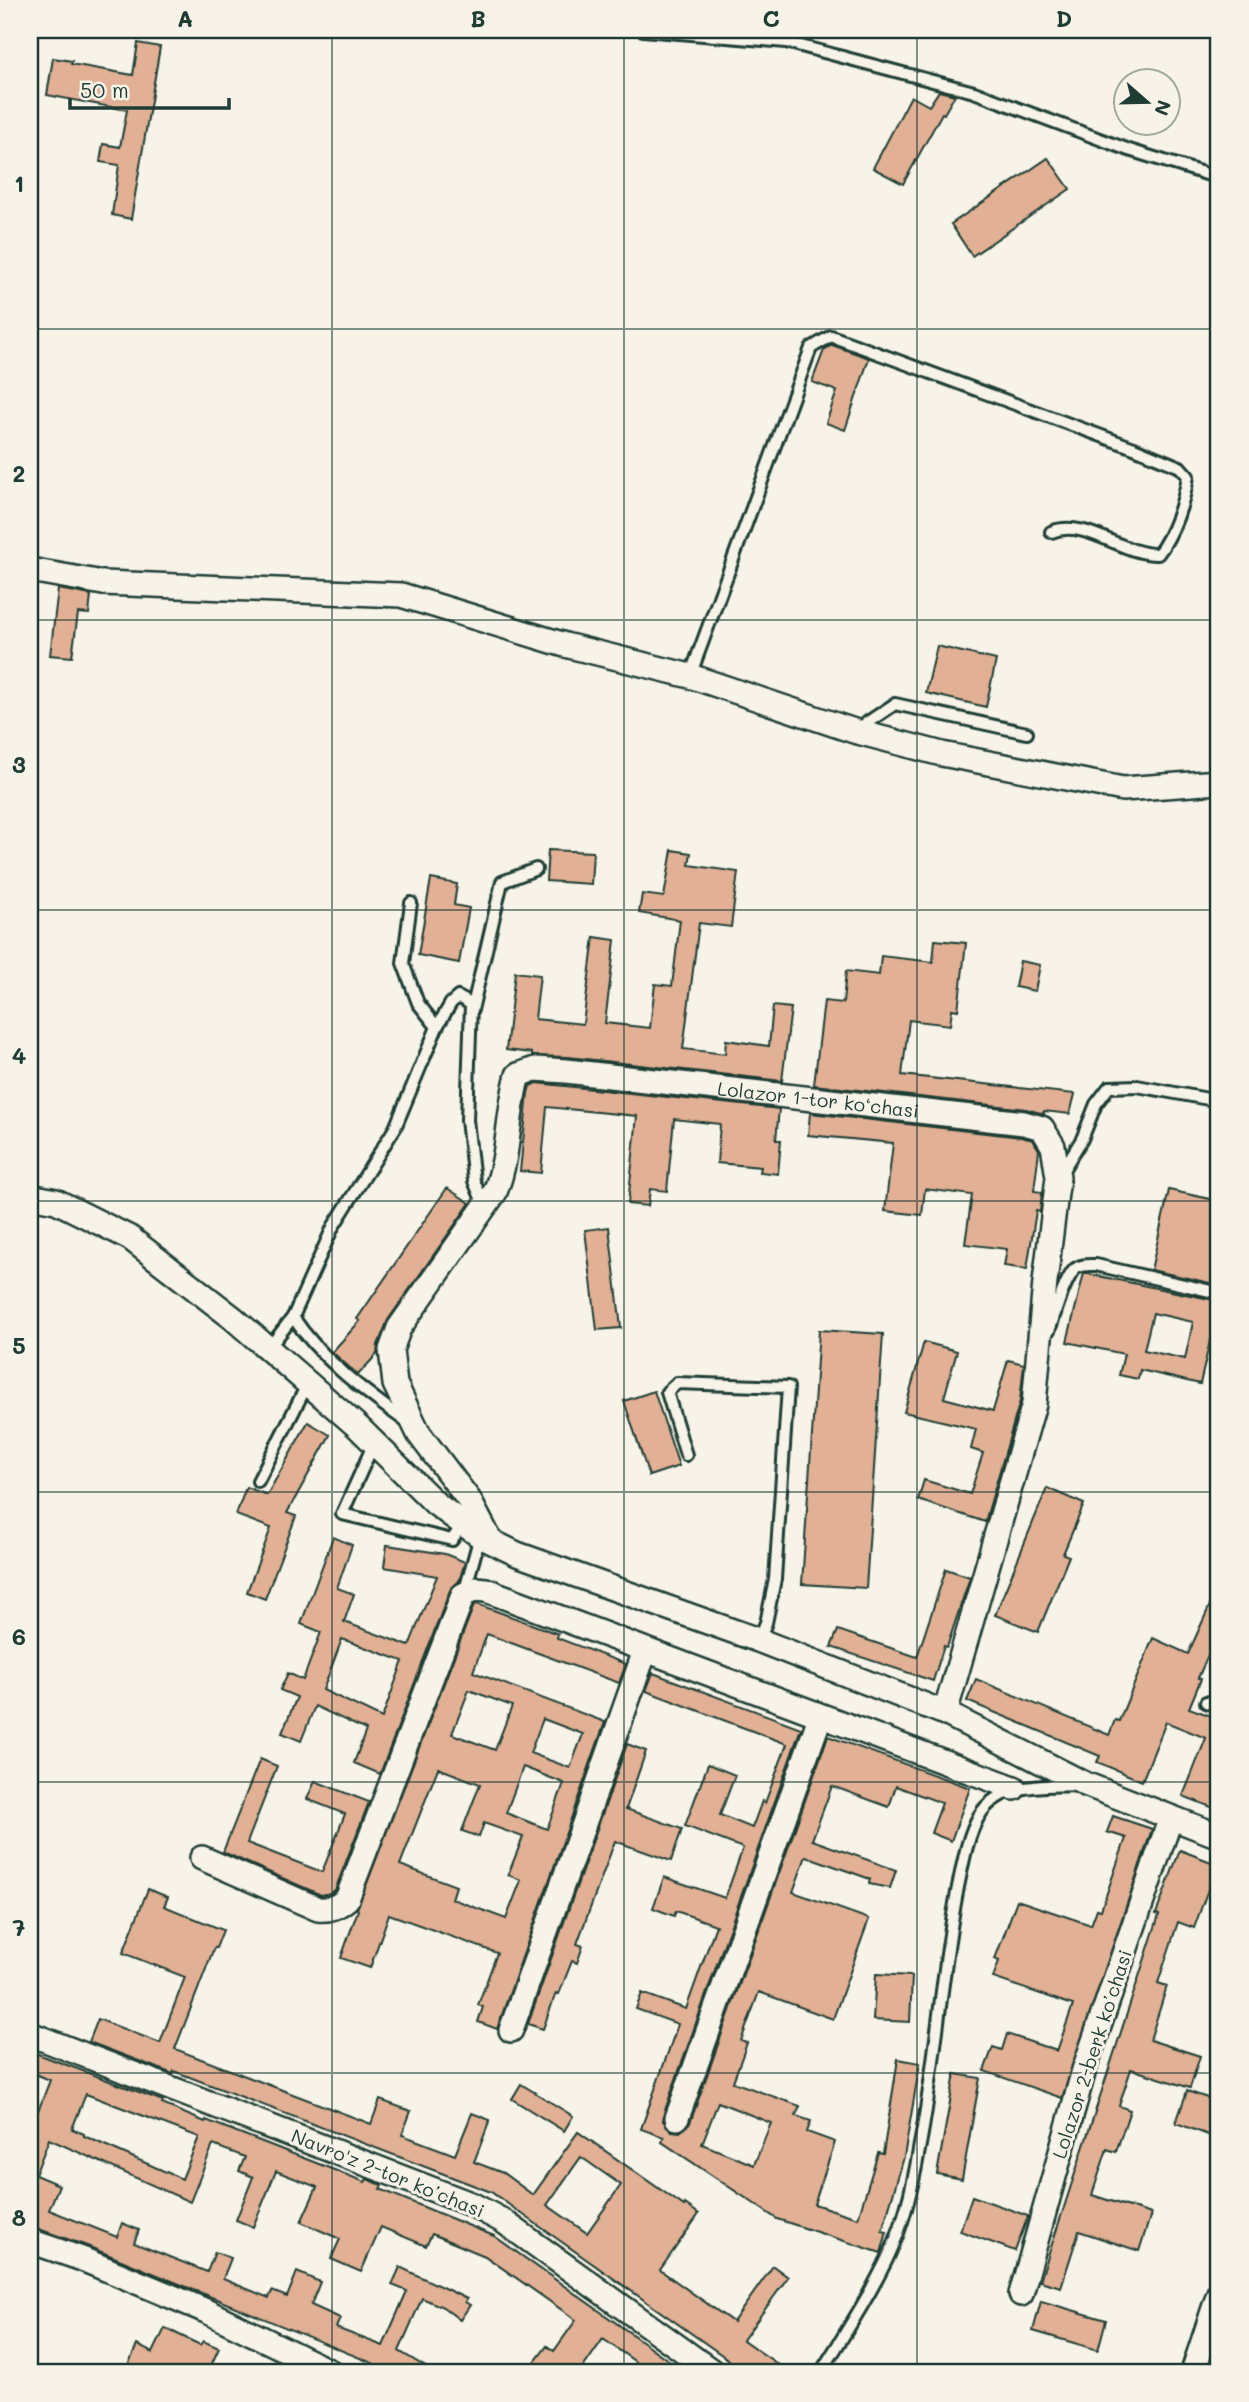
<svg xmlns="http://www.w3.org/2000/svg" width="1249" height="2402" font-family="Mali,sans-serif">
	<rect width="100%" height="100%" fill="#f7f3e8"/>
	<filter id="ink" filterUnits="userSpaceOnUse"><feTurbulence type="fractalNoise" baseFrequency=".0143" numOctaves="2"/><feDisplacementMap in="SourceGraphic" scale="14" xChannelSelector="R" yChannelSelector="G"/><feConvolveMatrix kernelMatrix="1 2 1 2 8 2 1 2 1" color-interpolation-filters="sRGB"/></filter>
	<g filter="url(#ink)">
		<g fill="#e2b094" stroke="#1f3d34" stroke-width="2" fill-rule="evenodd">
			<polygon points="138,43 160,47 131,219 112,215 119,165 100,162 103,144 120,147 127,110 47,95 53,58 72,61 71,64 133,75"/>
			<polygon points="939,91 955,95 944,114 942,113 903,184 873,168 911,96 929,106"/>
			<polygon points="1048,158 1070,189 972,256 951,224"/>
			<polygon points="832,345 869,358 845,430 826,423 837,391 812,382 824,350"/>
			<polygon points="58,589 91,595 89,614 78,613 72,657 50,655"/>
			<polygon points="937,646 996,660 986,707 926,693"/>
			<polygon points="548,850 593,852 591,884 546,881"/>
			<polygon points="672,850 691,853 689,865 738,872 731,927 699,923 683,1049 725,1054 726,1040 769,1046 773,1006 791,1008 782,1081 568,1057 532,1056 532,1053 506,1050 515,972 540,975 535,1019 583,1024 594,937 615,940 605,1023 650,1028 655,984 672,986 680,920 639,913 642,894 664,897"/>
			<polygon points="431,879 457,884 454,905 469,908 459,963 418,955"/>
			<polygon points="935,940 966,943 958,1010 952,1009 950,1025 909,1020 902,1075 1075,1094 1070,1114 1044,1111 1044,1114 1026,1109 814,1085 824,1001 843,1003 846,971 879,975 881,956 933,962"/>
			<polygon points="1020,961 1040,965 1035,991 1015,987"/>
			<polygon points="537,1083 779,1109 776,1140 781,1140 778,1174 760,1172 761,1167 717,1163 720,1124 674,1119 667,1191 650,1189 648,1206 628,1204 637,1116 547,1107 541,1173 520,1171 528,1093 530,1086"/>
			<polygon points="810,1113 1021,1137 1033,1140 1039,1150 1034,1191 1042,1192 1040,1212 1036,1211 1027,1269 1004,1266 1007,1249 965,1244 972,1195 925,1189 922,1215 885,1211 893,1143 808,1135"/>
			<polygon points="447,1188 470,1203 388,1320 378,1345 377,1354 358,1375 332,1352 360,1321 357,1319"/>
			<polygon points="1169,1190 1219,1201 1219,1285 1151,1270"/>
			<polygon points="609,1227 621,1328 597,1330 585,1230"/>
			<path d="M1084 1273 1219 1301V1343L1210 1341 1200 1384 1140 1370 1138 1379 1119 1375 1124 1354 1067 1342ZM1153 1313 1193 1322 1185 1359 1144 1350Z"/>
			<polygon points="819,1330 883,1334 866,1588 802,1584"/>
			<polygon points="924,1342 957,1351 944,1398 993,1411 1008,1360 1024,1364 1020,1401 985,1522 918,1500 924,1480 970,1494 983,1453 971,1449 976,1429 904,1412"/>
			<polygon points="654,1391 679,1466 649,1476 624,1401"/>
			<polygon points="308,1422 330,1435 287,1513 296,1516 265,1599 247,1592 271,1528 236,1515 246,1487 267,1495"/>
			<polygon points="1047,1488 1084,1504 1063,1554 1069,1556 1038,1632 995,1615"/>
			<path d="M333 1537 352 1545 337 1588 354 1594 344 1622 409 1646 437 1576 384 1567 387 1545 445 1554 465 1562 459 1581 450 1590 380 1774 354 1763 366 1730 315 1706 301 1741 282 1733 297 1697 280 1690 288 1673 303 1680 321 1632 301 1624ZM342 1639 403 1661 382 1718 323 1690Z"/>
			<polygon points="946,1569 970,1577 947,1647 944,1646 933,1681 831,1647 838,1630 917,1657"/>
			<polygon points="1219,1585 1219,1630 1198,1678 1201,1679 1189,1708 1214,1717 1215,1714 1219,1715 1219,1810 1183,1796 1206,1738 1166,1722 1142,1781 1097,1762 1100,1756 967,1701 976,1679 1109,1735 1115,1720 1119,1721 1153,1638 1188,1654"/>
			<path d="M477 1604 558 1634 557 1638 626 1664 619 1683 487 1634 473 1672 605 1722 497 2029 478 2022 483 2007 478 2005 497 1953 389 1914 370 1968 341 1958 358 1910 357 1909 474 1605ZM469 1690 512 1706 495 1750 452 1734ZM543 1719 583 1734 570 1768 530 1753ZM523 1767 564 1783 547 1829 506 1813ZM438 1768 480 1784 462 1831 479 1837 484 1823 523 1837 508 1875 521 1880 506 1919 452 1899 456 1886 400 1865Z"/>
			<path d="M653 1673 801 1728 664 2113 663 2121 672 2131 680 2132 690 2123 828 1736 970 1788 951 1841 931 1833 942 1803 896 1786 889 1807 832 1786 812 1840 896 1870 890 1888 869 1884 870 1879 806 1856 793 1892 869 1919 833 2019 759 1992 741 2041 747 2043 733 2082 800 2106 796 2116 811 2121 807 2132 835 2142 814 2204 858 2218 878 2153 883 2154 898 2059 920 2063 904 2157 882 2231 887 2232 881 2253 777 2219 662 2142 664 2137 641 2129 678 2024 636 2009 642 1993 686 2009 716 1925 676 1911 674 1916 653 1908 664 1877 725 1898 743 1848 685 1826 708 1764 735 1775 720 1815 752 1828 762 1801 765 1803 787 1744 646 1691ZM718 2102 771 2123 754 2165 702 2144Z"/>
			<polygon points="627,1744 646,1751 626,1809 682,1829 671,1861 615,1841 577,1944 583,1946 577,1963 572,1961 559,1994 556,1993 543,2029 528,2024"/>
			<polygon points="260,1759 277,1766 247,1843 322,1872 345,1814 307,1799 315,1781 369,1802 335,1890 330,1893 321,1895 223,1852"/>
			<polygon points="1113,1816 1152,1829 1062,2098 984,2071 993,2047 1002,2050 1007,2034 1057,2051 1073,2005 993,1978 999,1961 995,1959 1017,1900 1091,1925 1097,1909 1101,1910 1126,1838 1107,1832"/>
			<polygon points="1180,1850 1219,1865 1219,1888 1210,1884 1194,1928 1178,1922 1158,1983 1167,1986 1150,2040 1200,2056 1190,2088 1131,2069 1119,2106 1130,2110 1116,2152 1107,2149 1092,2195 1151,2214 1139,2251 1079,2231 1061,2287 1040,2281 1159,1915 1156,1914"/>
			<path d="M148 1889 168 1897 164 1906 223 1930 216 1948H214L175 2049 371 2124 380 2100 411 2111 402 2135 455 2155 472 2113 490 2120 474 2162 503 2173 533 2195 578 2132 684 2206 685 2204 699 2214 660 2270 733 2322 773 2266 788 2277 743 2340 789 2372H746L491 2192 174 2071 173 2074 89 2042 98 2019 160 2043 185 1977 123 1953ZM581 2157 621 2185 587 2233 547 2205Z"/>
			<polygon points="876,1974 912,1976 910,2022 873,2020"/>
			<path d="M35 2053 163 2101 162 2104 205 2122 206 2120 365 2182 367 2179 382 2185 380 2189 494 2236 685 2372H650L603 2339 580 2372H547L534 2363 547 2346 554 2351 576 2320 485 2256 432 2234 426 2246 381 2227 361 2272 331 2259 340 2239 301 2222 317 2187 276 2171 253 2227 236 2220 253 2177 239 2171 245 2157 213 2145 190 2202 49 2139 35 2175 59 2185 49 2210 117 2237 122 2223 139 2230 134 2243 207 2272 215 2252 231 2258 223 2279 269 2298 272 2291 287 2297 297 2272 320 2282 311 2305 340 2318 336 2328 383 2346 407 2291 392 2285 400 2267 467 2299 465 2302 470 2305 460 2320 443 2307 422 2298 399 2351 434 2372H394L87 2246 30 2226V2132L50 2080 30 2072ZM86 2094 199 2137 182 2179 84 2136V2134L72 2129Z"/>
			<polygon points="955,2074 980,2078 962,2179 937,2174"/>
			<polygon points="521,2084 573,2116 564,2131 512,2099"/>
			<polygon points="1187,2091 1219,2102 1219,2139 1176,2123"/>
			<polygon points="972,2196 1028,2216 1015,2251 960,2231"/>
			<polygon points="1041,2301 1106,2320 1098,2350 1033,2331"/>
			<polygon points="165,2328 200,2345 203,2341 219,2348 208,2372 125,2372 137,2345 153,2353"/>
		</g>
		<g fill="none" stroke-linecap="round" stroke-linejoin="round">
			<defs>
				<g id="lane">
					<polyline points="643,30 786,42 974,92 1129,150 1219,178"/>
					<path d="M690 676 811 348 831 336 1134 448 1180 467 1188 476C1184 502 1174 533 1158 554 1122 555 1086 518 1051 532"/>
					<polyline points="856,730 895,704 1027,733"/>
					<polyline points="411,903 403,963 418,1003 437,1027"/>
					<polyline points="472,1010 502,882 536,869"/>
					<polyline points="1061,1173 1082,1139 1096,1104 1109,1087 1137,1086 1219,1101"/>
					<path d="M293 1317C322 1361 366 1392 408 1423"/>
					<path d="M1049 1331C1055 1315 1063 1282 1075 1269 1081 1264 1089 1265 1096 1265L1219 1293"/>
					<polyline points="268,1349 293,1317 333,1227 395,1128 437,1027 451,1003 458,997 471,1004 467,1120 474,1181 484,1205"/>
					<polyline points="374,1443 342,1514 452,1540 462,1525"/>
					<polyline points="686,1455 667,1392 677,1383 788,1387 775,1579 766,1623 758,1640"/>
					<polyline points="258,1481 308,1383"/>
					<polyline points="464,1594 480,1536"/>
					<polyline points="1206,1702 1219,1707"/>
					<path d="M821 2372C844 2335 869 2297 888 2257 904 2224 913 2186 919 2150 936 2063 941 1974 958 1887 963 1864 967 1837 979 1816 1000 1782 1040 1787 1075 1785"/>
				</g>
				<g id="street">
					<polyline points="30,570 103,583 401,595 565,645 690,676 854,731 942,754 1123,789 1219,782"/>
					<polyline points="30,1196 56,1201 130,1238 233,1318 358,1427 436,1504 480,1536 517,1554 758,1640 945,1713 1085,1784 1219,1836"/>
					<path id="s1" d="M490 1540 469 1500 419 1434 395 1384 391 1350 399 1328 495 1192C510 1155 507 1114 518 1075L535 1069 566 1071 1024 1123 1042 1128 1053 1146 1058 1177 1045 1282 1034 1404 945 1713"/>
					<path d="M202 1858 318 1909C331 1910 337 1907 347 1899L463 1595 476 1589 486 1590 1014 1788"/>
					<polyline points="511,2030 645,1651"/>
					<polyline points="30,2034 473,2205 503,2221 713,2372"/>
					<polyline points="677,2118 820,1717"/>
					<polyline points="30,2241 82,2259 204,2310 331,2372"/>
					<polyline points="1021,2294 1084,2070 1171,1817"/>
					<polyline points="1193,2372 1219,2293"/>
				</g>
			</defs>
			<use href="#lane" stroke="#1f3d34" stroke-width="16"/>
			<use href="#street" stroke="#1f3d34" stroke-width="28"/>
			<use href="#lane" stroke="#f7f3e8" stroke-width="10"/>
			<use href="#street" stroke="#f7f3e8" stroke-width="23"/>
		</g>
	</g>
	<path fill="none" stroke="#1f3d34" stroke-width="2" stroke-opacity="0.55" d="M332 30V2372M624 30V2372M917 30V2372M30 329H1219M30 620H1219M30 910H1219M30 1201H1219M30 1492H1219M30 1782H1219M30 2073H1219"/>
	<g text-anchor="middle" stroke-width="6" stroke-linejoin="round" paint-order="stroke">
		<g font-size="19" fill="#1f3d34" stroke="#f7f3e8">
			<text dy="7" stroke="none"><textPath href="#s1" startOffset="830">Lolazor 1-tor ko‘chasi</textPath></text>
			<text transform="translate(1092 2054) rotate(-72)" y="7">Lolazor 2-berk koʼchasi</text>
			<text transform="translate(388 2173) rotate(22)" y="7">Navro'z 2-tor koʼchasi</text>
		</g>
	</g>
	<rect width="1249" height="2402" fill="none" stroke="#f7f3e8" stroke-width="77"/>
	<g transform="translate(1147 102) rotate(110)"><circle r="33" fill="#f7f3e8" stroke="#a1aaa0" stroke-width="2"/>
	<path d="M0-5L12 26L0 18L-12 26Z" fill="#1f3d34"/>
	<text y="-10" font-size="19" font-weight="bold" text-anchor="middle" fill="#1f3d34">N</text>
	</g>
	<path d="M70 98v10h159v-10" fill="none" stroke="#1f3d34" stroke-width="3.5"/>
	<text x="80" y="98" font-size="21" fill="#1f3d34" stroke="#f7f3e8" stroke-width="5" paint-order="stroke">50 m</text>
	<rect x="38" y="38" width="1172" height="2326" fill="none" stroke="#1f3d34" stroke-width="2.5"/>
	<g font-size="23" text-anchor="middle" font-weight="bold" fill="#1f3d34">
		<text x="185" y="27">A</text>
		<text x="478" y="27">B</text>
		<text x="771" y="27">C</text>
		<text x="1064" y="27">D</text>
		<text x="19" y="192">1</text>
		<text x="19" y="482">2</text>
		<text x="19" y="773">3</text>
		<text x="19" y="1064">4</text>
		<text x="19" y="1354">5</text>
		<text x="19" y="1645">6</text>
		<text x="19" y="1936">7</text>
		<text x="19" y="2226">8</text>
	</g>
</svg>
